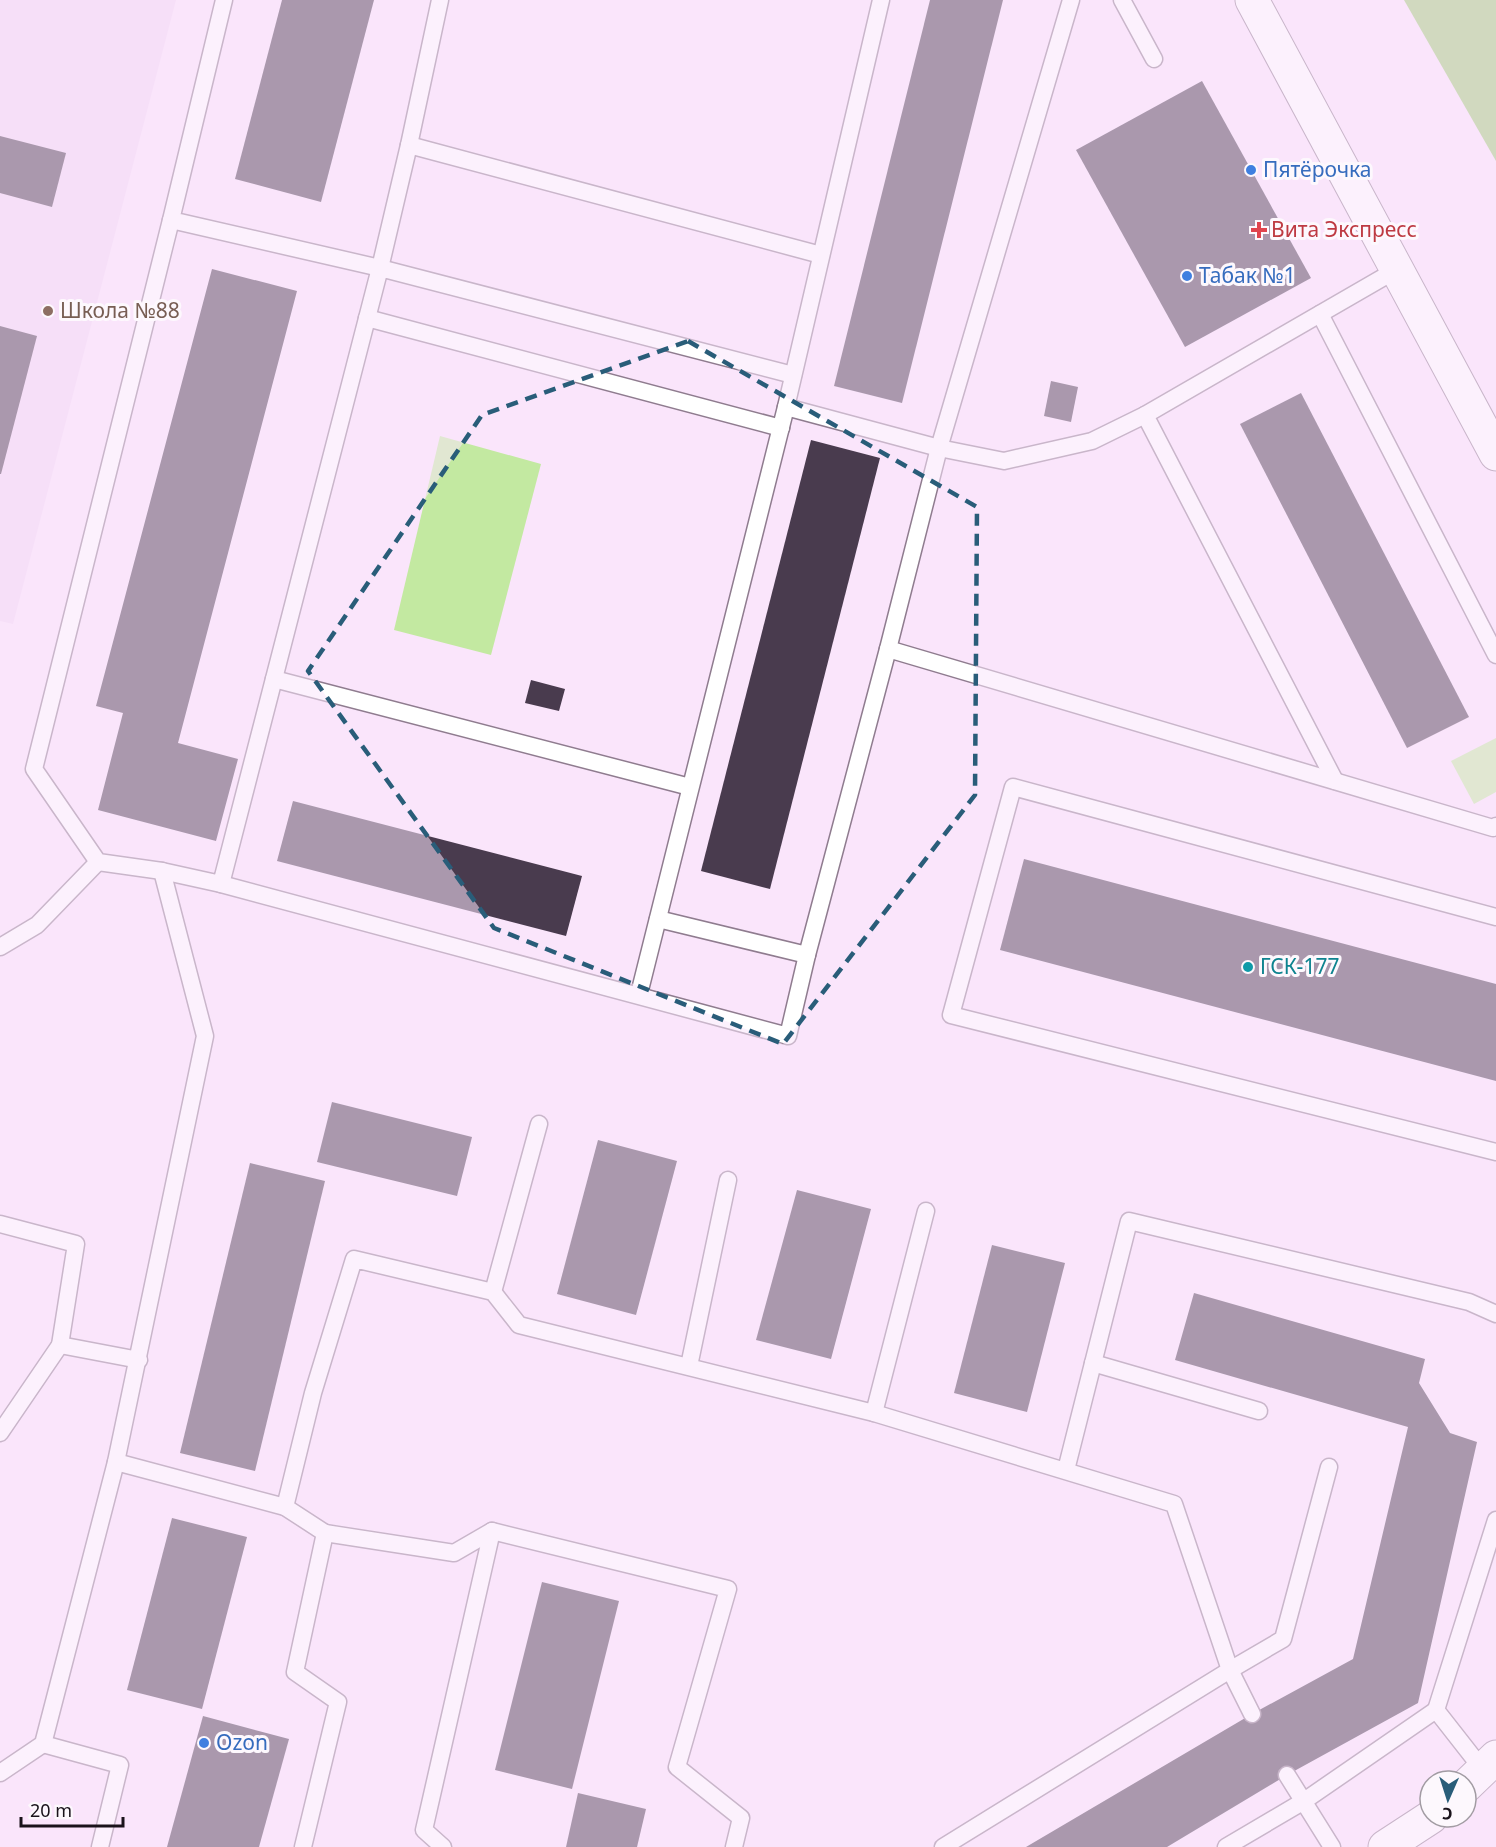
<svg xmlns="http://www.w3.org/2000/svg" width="1496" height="1847" font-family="'Noto Sans',sans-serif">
	<rect width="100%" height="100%" fill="#fae5fb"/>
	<polygon fill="#f2d7f3" points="0,0 176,0 13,624 0,621"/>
	<g fill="#c3e9a1">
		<polygon points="440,436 541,464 491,655 394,630"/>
		<polygon points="1496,738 1496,792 1474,804 1451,761"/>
	</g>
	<polygon fill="#9fcb76" points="1404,0 1496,0 1496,161"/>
	<g fill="#493b4e">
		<polygon points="282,0 374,0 321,202 235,179"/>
		<polygon points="930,0 1003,0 902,403 834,386"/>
		<polygon points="1202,81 1311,278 1185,347 1076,150"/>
		<polygon points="0,136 66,153 52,207 0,193"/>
		<polygon points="212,269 297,291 178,743 238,759 216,841 98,810 123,713 96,706"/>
		<polygon points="0,326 37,336 1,474 0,474"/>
		<polygon points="1051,381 1078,387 1071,422 1044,416"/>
		<polygon points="1301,393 1469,717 1407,748 1240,424"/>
		<polygon points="811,440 880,458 770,889 701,871"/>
		<polygon points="531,680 565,689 559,711 525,703"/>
		<polygon points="293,801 582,876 566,936 277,861"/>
		<polygon points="1024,859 1496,984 1496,1081 1000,950"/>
		<polygon points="332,1102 472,1137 457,1196 317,1162"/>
		<polygon points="598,1140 677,1161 636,1315 557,1294"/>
		<polygon points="250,1163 325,1181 255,1471 180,1453"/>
		<polygon points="797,1190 871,1209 831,1359 756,1340"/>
		<polygon points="992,1245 1065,1263 1027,1412 954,1393"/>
		<polygon points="1194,1293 1425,1359 1419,1383 1450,1433 1477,1442 1418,1703 1287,1775 1167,1847 1026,1847 1252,1714 1353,1659 1408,1427 1175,1360"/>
		<polygon points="172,1518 247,1537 202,1709 127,1690"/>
		<polygon points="542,1582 619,1601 572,1789 495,1770"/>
		<polygon points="203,1716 289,1739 259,1847 167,1847"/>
		<polygon points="578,1793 646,1809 637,1847 566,1847"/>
	</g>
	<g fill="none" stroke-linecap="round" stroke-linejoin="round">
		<defs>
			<g id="service">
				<polyline points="224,0 171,220 380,268 409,145 440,0"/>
				<polyline points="1122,0 1154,59"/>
				<polyline points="409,145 821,255"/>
				<polyline points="171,220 34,769 98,862 162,871 221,884 380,268 793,375"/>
				<polyline points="1320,314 1496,655"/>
				<polyline points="367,318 781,428"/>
				<polyline points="786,407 939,448 1004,461 1092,441 1145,415"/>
				<polyline points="888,649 1493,828 1496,826"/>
				<polyline points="274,679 690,787"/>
				<polyline points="1335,781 1145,415 1396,270"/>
				<polyline points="221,884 788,1036 807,955 888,649 939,448 1071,0"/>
				<polyline points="1496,917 1013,787 951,1015 1496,1152"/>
				<polyline points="658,919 807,955"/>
				<polyline points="0,947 37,925 98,862"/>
				<polyline points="639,994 786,407 881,0"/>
				<polyline points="0,1224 76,1244 60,1345 139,1360"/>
				<polyline points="493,1292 539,1124"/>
				<polyline points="1093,1363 1259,1411"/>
				<polyline points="689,1366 728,1180"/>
				<polyline points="874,1413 926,1211"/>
				<polyline points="0,1433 60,1345"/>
				<polyline points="116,1462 285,1507 325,1533 295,1672 338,1702 303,1847"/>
				<polyline points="1066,1470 1129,1221 1469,1302 1496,1314"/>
				<polyline points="285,1507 313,1393 354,1259 493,1292 519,1325 874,1413 1174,1504 1230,1670 1252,1714"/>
				<polyline points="325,1533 454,1553 492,1531"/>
				<polyline points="43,1744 120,1765 100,1847"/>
				<polyline points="1483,1770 1436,1710 1496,1520"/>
				<polyline points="0,1773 43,1744 116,1462 205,1036 162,871"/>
				<polyline points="1287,1775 1332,1847"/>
				<polyline points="443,1847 424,1830 492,1531 728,1589 677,1767 741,1818 734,1847"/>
				<polyline points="943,1847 1230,1670 1283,1639 1329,1467"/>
				<polyline points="1226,1847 1304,1801 1436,1710"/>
			</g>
			<g id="tertiary">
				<polyline points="1252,0 1496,454"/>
				<polyline points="1466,1786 1496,1757"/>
				<polyline points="1385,1847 1431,1817"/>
			</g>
		</defs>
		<use href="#service" stroke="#8f7c8f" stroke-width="19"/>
		<use href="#tertiary" stroke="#8f7c8f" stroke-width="35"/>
		<use href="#service" stroke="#fff" stroke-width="16"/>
		<use href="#tertiary" stroke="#fff" stroke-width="33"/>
	</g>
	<path d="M0 0H1496V1847H0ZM688 341 977 507 975 795 783 1044 494 928 308 671 482 415Z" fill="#fae5fb" fill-opacity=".55" fill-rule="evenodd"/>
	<path fill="none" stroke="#295d79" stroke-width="4.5" stroke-dasharray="12 8" stroke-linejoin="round" d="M688 341 977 507 975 795 783 1044 494 928 308 671 482 415Z"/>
	<g fill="#3f7fe0" stroke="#fdf8fd" stroke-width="2">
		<circle cx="1251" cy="170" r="6"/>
		<circle cx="1187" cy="276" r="6"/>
		<circle cx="204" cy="1743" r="6"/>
	</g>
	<path fill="#e0444e" stroke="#fdf8fd" stroke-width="2" d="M1256 221h6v6h6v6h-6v6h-6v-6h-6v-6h6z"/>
	<circle fill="#8d6e63" stroke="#fdf8fd" stroke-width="2" cx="48" cy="311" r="6"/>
	<circle fill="#0f9aa8" stroke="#fdf8fd" stroke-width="2" cx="1248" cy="967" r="6"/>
	<g text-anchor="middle" stroke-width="6" stroke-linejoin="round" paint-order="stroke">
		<g font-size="21" fill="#366cbe" stroke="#fdf8fd" text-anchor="start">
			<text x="1263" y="177">Пятёрочка</text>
			<text x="1199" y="283">Табак №1</text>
			<text x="216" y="1750">Ozon</text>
		</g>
		<g font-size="21" fill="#be3a42" stroke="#fdf8fd" text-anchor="start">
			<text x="1271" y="237">Вита Экспресс</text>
		</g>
		<g font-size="21" fill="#785e54" stroke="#fdf8fd" text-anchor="start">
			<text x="60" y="318">Школа №88</text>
		</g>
		<g font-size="21" fill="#0d838f" stroke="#fdf8fd" text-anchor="start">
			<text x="1260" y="974">ГСК-177</text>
		</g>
	</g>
	<g transform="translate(1448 1799) rotate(183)"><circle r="28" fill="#fdf8fd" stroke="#a29ca3" stroke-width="1.5"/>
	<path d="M0-4.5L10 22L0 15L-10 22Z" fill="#295d79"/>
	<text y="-9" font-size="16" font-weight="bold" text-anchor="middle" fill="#1a131b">С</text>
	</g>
	<path d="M21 1817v9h102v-9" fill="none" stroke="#1a131b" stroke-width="3"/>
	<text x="30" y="1817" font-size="18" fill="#1a131b" stroke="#fdf8fd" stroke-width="4.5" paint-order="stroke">20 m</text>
</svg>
